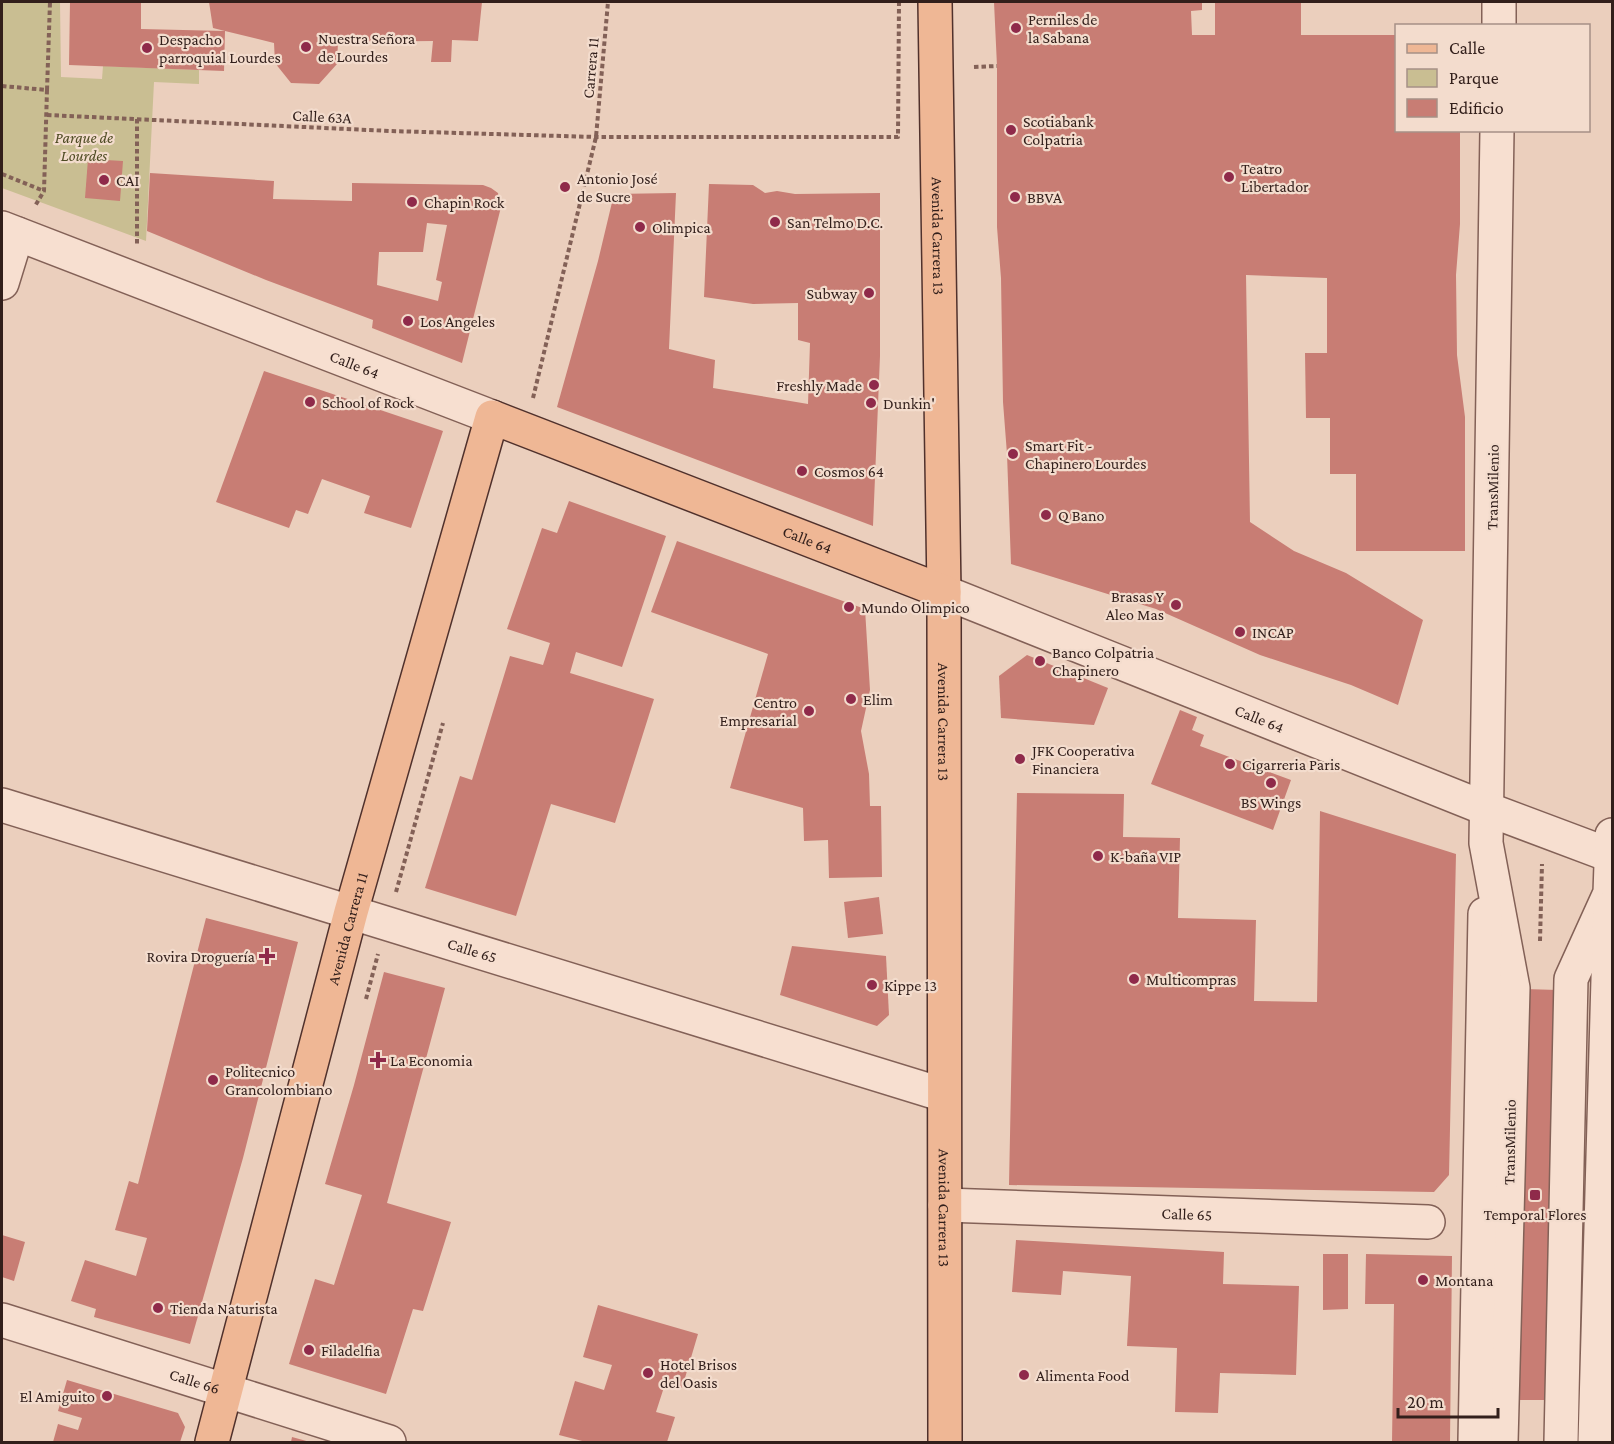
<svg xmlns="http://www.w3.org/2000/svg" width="1614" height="1444" font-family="'Crimson Pro',serif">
	<rect width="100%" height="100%" fill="#ebcfbd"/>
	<polygon fill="#c9be92" points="2,2 60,2 61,77 102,79 103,66 199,70 199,84 154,82 146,241 2,188"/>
	<g fill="#c87d74" fill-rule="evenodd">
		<polygon points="70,2 141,2 141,29 225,31 213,28 209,2 482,2 478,41 452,40 451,62 431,62 433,41 338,42 337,64 319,84 291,83 275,63 274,43 225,31 224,71 69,65"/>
		<polygon points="994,2 1202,2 1202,10 1191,11 1192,35 1215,35 1215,2 1301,2 1301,35 1396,35 1396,130 1460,130 1460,224 1456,275 1457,355 1465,417 1465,551 1356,551 1356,474 1330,474 1330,418 1306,418 1305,353 1327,353 1327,278 1246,275 1250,522 1294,551 1346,573 1423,620 1398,705 1351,685 1260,655 1156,609 1011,564 1007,454 1003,402 1001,278 997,227 997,66"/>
		<polygon points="88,159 123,161 120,201 85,198"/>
		<path d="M150 173 274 181 273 199 352 201V183L483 185 491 188 498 193 501 207 462 363 372 328 373 320 266 280 147 231ZM427 223 447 225 436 280 442 282 438 301 377 285 379 252H423Z"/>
		<polygon points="709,184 753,185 765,193 777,191 795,194 880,193 880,356 873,526 557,407 598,261 614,194 676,193 669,349 715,360 713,388 808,404 810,343 798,340 798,303 753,304 704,297"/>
		<polygon points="264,371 443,431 411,528 364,513 370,496 322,479 308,514 296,510 289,528 216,502"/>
		<polygon points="569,501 666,536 622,667 576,652 570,673 654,699 615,823 551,804 516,916 425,888 460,776 472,780 510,656 543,665 550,643 507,629 542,528 557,533"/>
		<polygon points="677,541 865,609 870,690 861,731 869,774 870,806 881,806 882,877 829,878 828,840 804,841 803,808 730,788 768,654 651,612"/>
		<polygon points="1027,655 1108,688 1094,725 1001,718 999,676"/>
		<polygon points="1180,710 1197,717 1192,730 1204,735 1200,746 1291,780 1273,830 1151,784"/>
		<polygon points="1017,793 1124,794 1123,837 1180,838 1178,918 1256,920 1254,1001 1317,1002 1320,811 1456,854 1449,1175 1434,1192 1009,1185"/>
		<polygon points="879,897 883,934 848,938 844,902"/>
		<polygon points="206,918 298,942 243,1158 190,1344 94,1317 96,1309 71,1301 85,1260 136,1276 147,1238 115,1230 129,1181 138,1184"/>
		<polygon points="792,946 886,956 889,1015 877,1026 780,995"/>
		<polygon points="384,972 445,988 387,1203 451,1222 423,1311 413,1309 386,1394 289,1364 315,1279 334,1285 362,1195 325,1184 354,1085"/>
		<polygon points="1521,989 1558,990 1549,1400 1512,1400"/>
		<polygon points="2,1235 25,1242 14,1281 2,1277"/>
		<polygon points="1016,1240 1224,1252 1223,1284 1299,1286 1296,1375 1220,1373 1218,1413 1175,1412 1177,1348 1127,1346 1131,1276 1063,1271 1061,1295 1012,1292"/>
		<polygon points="1323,1254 1348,1254 1348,1309 1323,1310"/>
		<polygon points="1366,1254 1452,1256 1450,1442 1392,1442 1394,1304 1365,1304"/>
		<polygon points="598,1305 698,1334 682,1388 665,1384 656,1412 675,1417 667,1442 586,1442 559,1435 575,1381 604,1390 612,1365 583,1357"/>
		<polygon points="67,1380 178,1413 185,1427 180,1442 53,1442 58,1424 78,1430 82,1418 58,1411"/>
		<polygon points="292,1437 310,1442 291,1442"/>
	</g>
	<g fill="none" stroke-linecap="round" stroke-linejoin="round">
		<defs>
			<g id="minor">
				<polyline points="1499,26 1499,2"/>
				<polyline points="1497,130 1486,843 1513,988 1501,1442"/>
				<path id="s1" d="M2 228 492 417"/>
				<polyline points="2,283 17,234"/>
				<path id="s2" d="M944 592 1487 809 1612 856"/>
				<path id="s3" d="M2 805 944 1095"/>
				<path id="s4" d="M945 1205 1428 1222"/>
				<path id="s5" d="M2 1320 389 1442"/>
				<polyline points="1475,1442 1485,914"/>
				<polyline points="1561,1442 1571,979 1610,893 1612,835"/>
				<polyline points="1595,1442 1610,908"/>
			</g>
			<g id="major">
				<path id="s6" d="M935 2 944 592 945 1442"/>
				<path id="s7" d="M212 1442 351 912 492 417 944 592"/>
			</g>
		</defs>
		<use href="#minor" stroke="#836157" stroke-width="36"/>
		<use href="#major" stroke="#50312c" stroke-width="36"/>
		<g stroke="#836157" stroke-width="4" stroke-dasharray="4.5 3" stroke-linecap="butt">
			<polyline points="974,67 997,66"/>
			<polyline points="2,86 47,90 44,191 35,206"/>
			<polyline points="47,90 50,2"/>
			<polyline points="47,115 390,131 596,137 898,137 899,2"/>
			<polyline points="137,119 137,244"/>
			<polyline points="2,174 44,191"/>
			<polyline points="533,398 596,137 608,2"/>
			<polyline points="396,892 443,723"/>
			<polyline points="1540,941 1542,864"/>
			<polyline points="366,999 378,954"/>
		</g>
		<use href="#minor" stroke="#f7dfd0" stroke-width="33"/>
		<use href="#major" stroke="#efb795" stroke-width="33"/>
	</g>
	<g fill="#8f2a4a" stroke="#f3dccd" stroke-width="2">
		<circle cx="1016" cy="28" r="6"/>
		<circle cx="306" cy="47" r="6"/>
		<circle cx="147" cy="48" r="6"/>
		<circle cx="1011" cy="130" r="6"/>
		<circle cx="1229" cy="177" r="6"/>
		<circle cx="104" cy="180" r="6"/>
		<circle cx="565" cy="187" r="6"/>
		<circle cx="1015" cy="197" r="6"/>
		<circle cx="412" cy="202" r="6"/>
		<circle cx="775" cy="222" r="6"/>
		<circle cx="640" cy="227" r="6"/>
		<circle cx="869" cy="293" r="6"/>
		<circle cx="408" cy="321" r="6"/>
		<circle cx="874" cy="385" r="6"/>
		<circle cx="310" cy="402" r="6"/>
		<circle cx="871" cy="403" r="6"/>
		<circle cx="1013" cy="454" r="6"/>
		<circle cx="802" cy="471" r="6"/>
		<circle cx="1046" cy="515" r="6"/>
		<circle cx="1176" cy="605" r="6"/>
		<circle cx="849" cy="607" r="6"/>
		<circle cx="1240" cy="632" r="6"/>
		<circle cx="1040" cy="661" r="6"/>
		<circle cx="851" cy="699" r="6"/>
		<circle cx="809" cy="711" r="6"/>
		<circle cx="1020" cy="759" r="6"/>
		<circle cx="1230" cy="764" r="6"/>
		<circle cx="1271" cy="783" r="6"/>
		<circle cx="1098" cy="856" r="6"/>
		<path d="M264 947h6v6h6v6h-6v6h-6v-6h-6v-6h6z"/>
		<circle cx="1134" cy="979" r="6"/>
		<circle cx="872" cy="985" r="6"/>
		<path d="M375 1051h6v6h6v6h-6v6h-6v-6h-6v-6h6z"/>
		<circle cx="213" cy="1080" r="6"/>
		<rect x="1529" y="1189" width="12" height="12" rx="3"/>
		<circle cx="1423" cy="1280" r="6"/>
		<circle cx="158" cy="1308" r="6"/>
		<circle cx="309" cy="1350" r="6"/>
		<circle cx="648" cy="1373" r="6"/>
		<circle cx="1024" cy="1375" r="6"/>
		<circle cx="107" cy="1396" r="6"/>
	</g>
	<g text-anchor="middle" stroke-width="4.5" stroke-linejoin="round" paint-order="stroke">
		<g font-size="16" fill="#321f1b" stroke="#f3dccd" text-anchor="start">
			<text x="1028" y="25">Perniles de<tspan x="1028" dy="18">la Sabana</tspan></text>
			<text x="318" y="44">Nuestra Señora<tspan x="318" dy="18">de Lourdes</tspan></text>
			<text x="159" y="45">Despacho<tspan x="159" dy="18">parroquial Lourdes</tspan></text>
			<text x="1023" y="127">Scotiabank<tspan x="1023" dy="18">Colpatria</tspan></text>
			<text x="1241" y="174">Teatro<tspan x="1241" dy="18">Libertador</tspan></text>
			<text x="577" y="184">Antonio José<tspan x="577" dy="18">de Sucre</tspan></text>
			<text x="116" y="186">CAI</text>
			<text x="1027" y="203">BBVA</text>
			<text x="424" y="208">Chapin Rock</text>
			<text x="787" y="228">San Telmo D.C.</text>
			<text x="652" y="233">Olimpica</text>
			<text x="857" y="299" text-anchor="end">Subway</text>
			<text x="420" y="327">Los Angeles</text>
			<text x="862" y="391" text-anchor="end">Freshly Made</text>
			<text x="322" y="408">School of Rock</text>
			<text x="883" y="409">Dunkin'</text>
			<text x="1025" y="451">Smart Fit -<tspan x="1025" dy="18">Chapinero Lourdes</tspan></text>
			<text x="814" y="477">Cosmos 64</text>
			<text x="1058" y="521">Q Bano</text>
			<text x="1164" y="602" text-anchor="end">Brasas Y<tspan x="1164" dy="18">Aleo Mas</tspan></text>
			<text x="861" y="613">Mundo Olimpico</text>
			<text x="1252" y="638">INCAP</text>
			<text x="1052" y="658">Banco Colpatria<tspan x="1052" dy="18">Chapinero</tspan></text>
			<text x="863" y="705">Elim</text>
			<text x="797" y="708" text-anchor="end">Centro<tspan x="797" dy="18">Empresarial</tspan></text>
			<text x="1032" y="756">JFK Cooperativa<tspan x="1032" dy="18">Financiera</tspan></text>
			<text x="1242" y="770">Cigarreria Paris</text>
			<text x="1271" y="808" text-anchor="middle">BS Wings</text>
			<text x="1110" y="862">K-baña VIP</text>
			<text x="255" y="962" text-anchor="end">Rovira Droguería</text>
			<text x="1146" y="985">Multicompras</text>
			<text x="884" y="991">Kippe 13</text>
			<text x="390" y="1066">La Economia</text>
			<text x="225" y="1077">Politecnico<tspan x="225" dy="18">Grancolombiano</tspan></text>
			<text x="1535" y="1220" text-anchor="middle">Temporal Flores</text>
			<text x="1435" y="1286">Montana</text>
			<text x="170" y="1314">Tienda Naturista</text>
			<text x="321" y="1356">Filadelfia</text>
			<text x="660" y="1370">Hotel Brisos<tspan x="660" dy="18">del Oasis</tspan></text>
			<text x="1036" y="1381">Alimenta Food</text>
			<text x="95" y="1402" text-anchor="end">El Amiguito</text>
		</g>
		<g font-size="16" fill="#321f1b" stroke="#f3dccd">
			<text transform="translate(590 68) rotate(-85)" y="6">Carrera 11</text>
			<text transform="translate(322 116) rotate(3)" y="6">Calle 63A</text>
			<text dy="6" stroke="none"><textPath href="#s6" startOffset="234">Avenida Carrera 13</textPath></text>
			<text dy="6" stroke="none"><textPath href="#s1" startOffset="378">Calle 64</textPath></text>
			<text transform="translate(1492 487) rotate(-89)" y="6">TransMilenio</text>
			<text dy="6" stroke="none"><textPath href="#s7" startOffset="1401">Calle 64</textPath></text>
			<text dy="6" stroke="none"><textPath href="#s2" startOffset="340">Calle 64</textPath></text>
			<text dy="6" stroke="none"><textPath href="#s6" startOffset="720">Avenida Carrera 13</textPath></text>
			<text dy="6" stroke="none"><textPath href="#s7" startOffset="531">Avenida Carrera 11</textPath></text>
			<text dy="6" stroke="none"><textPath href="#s3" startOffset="492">Calle 65</textPath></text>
			<text transform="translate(1509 1142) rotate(-89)" y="6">TransMilenio</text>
			<text dy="6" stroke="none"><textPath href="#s6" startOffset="1206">Avenida Carrera 13</textPath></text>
			<text dy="6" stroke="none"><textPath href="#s4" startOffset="242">Calle 65</textPath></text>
			<text dy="6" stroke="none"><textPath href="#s5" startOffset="202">Calle 66</textPath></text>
		</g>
		<g font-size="16" font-style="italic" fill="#4e4b23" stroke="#f3dccd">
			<text x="84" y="143">Parque de<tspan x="84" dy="18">Lourdes</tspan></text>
		</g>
	</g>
	<rect width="1614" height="1444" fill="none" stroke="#321f1b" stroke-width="6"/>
	<rect x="1395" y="24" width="195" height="108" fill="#f3dccd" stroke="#a69086" stroke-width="1.5"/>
	<rect x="1407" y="44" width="30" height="9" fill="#efb795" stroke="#a69086" stroke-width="1.5"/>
	<text x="1449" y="54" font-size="18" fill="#321f1b">Calle</text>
	<rect x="1407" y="69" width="30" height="18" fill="#c9be92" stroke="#a69086" stroke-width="1.5"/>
	<text x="1449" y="84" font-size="18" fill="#321f1b">Parque</text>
	<rect x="1407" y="99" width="30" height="18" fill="#c87d74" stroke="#a69086" stroke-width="1.5"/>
	<text x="1449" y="114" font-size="18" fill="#321f1b">Edificio</text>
	<path d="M1398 1408v9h100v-9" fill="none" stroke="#321f1b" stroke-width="3"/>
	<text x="1407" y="1408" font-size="18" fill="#321f1b" stroke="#f3dccd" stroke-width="4.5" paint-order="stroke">20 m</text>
</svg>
